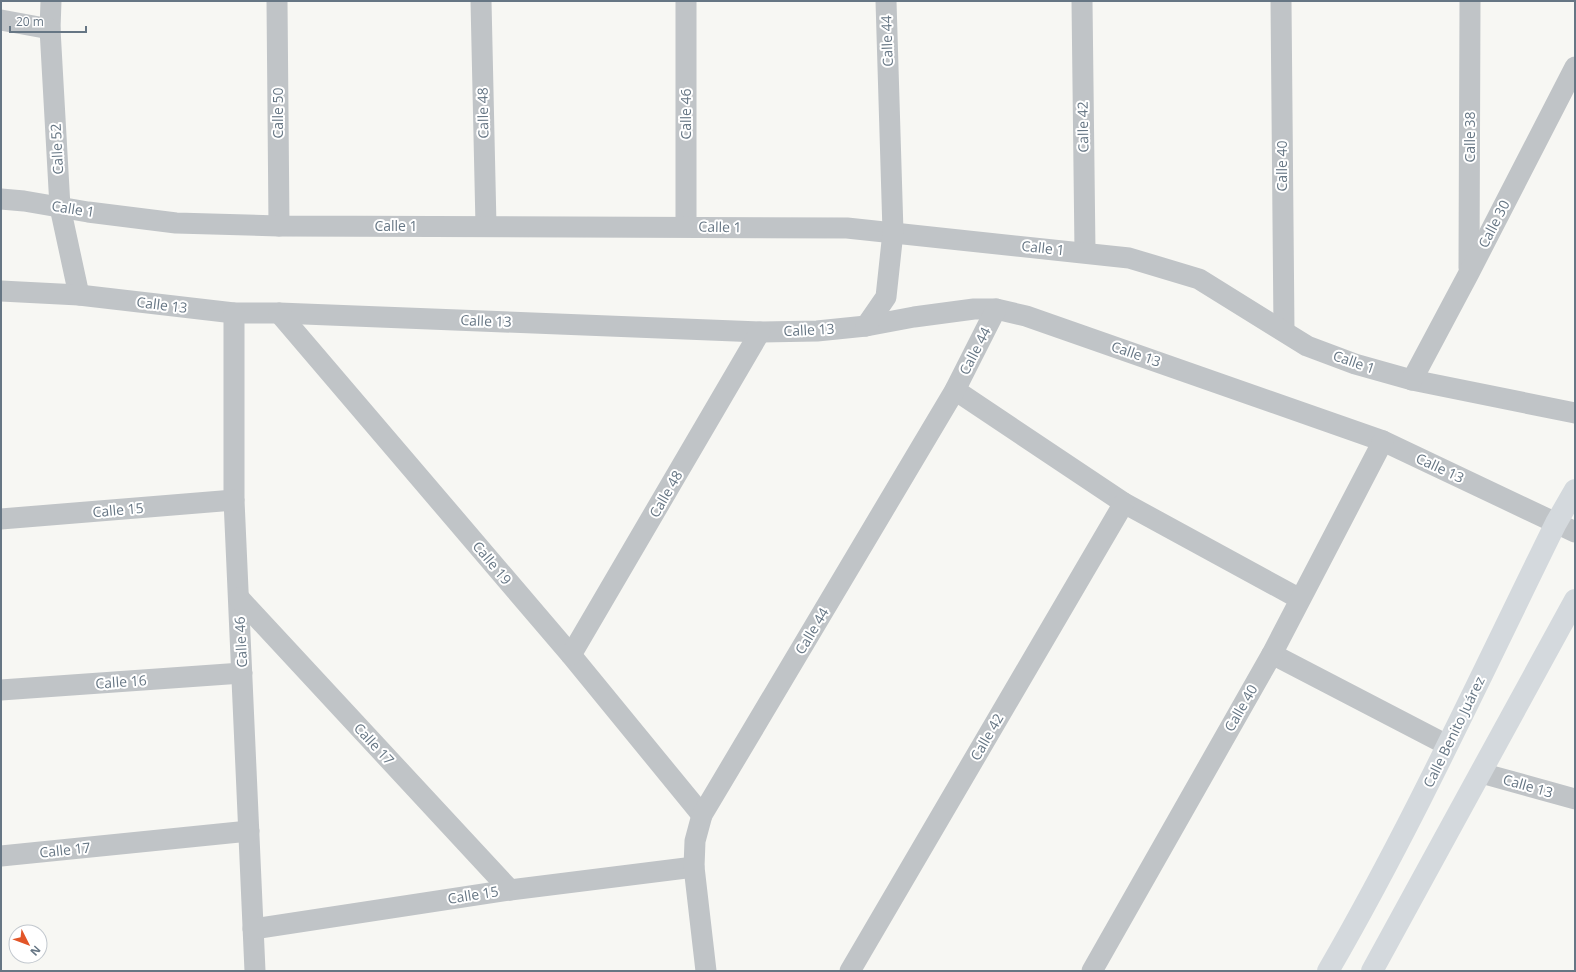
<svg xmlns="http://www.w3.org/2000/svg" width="1576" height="972" font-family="'Open Sans',sans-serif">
	<rect width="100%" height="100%" fill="#f7f7f3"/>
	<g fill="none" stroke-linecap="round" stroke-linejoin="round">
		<g stroke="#c0c4c7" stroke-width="21">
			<polyline points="51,1 50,29 60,207 79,295"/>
			<polyline points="277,1 279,226"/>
			<polyline points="481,1 486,226"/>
			<polyline points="686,1 686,226"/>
			<polyline points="1082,1 1085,252"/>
			<polyline points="1281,1 1284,331"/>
			<polyline points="1,20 50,29"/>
			<polyline points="1,199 24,201 88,212 176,223 279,226 847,228 1129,258 1199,279 1307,346 1355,364 1412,380 1575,413"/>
			<polyline points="1469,268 1470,1"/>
			<polyline points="1,291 79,295 234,313 279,313 760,332 817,331 866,326 914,317 974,309 996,309 1026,316 1383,441 1575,532"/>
			<polyline points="234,313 234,500 255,971"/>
			<polyline points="279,313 571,655 702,815"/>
			<polyline points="866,326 886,297 893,232 886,1"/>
			<polyline points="1412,380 1469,273 1575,67"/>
			<polyline points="955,390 1124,503 1300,599"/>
			<polyline points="1,519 234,500"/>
			<polyline points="239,598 510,890"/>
			<polyline points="1272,654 1447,745"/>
			<polyline points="571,655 760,332"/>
			<polyline points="1,690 242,673"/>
			<polyline points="1481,773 1575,799"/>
			<polyline points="1,856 249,831"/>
			<polyline points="253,929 510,890 694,867"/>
			<polyline points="706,971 694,867 695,841 702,815 955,390 996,309"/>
			<polyline points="850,971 1124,503"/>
			<polyline points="1092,971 1272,654 1383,441"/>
		</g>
		<g stroke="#d4d9dd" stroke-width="22">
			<path d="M1328 971C1412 826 1482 673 1556 523L1575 490"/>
			<polyline points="1372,971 1575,600"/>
		</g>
	</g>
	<g text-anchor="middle" stroke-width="4" stroke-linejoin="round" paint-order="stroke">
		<g font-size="14" fill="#667684" stroke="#fff">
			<text transform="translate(887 41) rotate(-92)" y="5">Calle 44</text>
			<text transform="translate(278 113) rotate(-90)" y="5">Calle 50</text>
			<text transform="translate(483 113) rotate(-91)" y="5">Calle 48</text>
			<text transform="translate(686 114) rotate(-90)" y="5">Calle 46</text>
			<text transform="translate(1083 127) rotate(-91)" y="5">Calle 42</text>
			<text transform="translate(1470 137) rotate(-90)" y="5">Calle 38</text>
			<text transform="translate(57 149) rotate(-93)" y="5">Calle 52</text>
			<text transform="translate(1282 166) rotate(-90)" y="5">Calle 40</text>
			<text transform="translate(73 209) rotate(9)" y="5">Calle 1</text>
			<text transform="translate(1494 224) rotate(-63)" y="5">Calle 30</text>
			<text x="396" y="231">Calle 1</text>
			<text transform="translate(720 227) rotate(1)" y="5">Calle 1</text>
			<text transform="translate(1043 248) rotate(6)" y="5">Calle 1</text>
			<text transform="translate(162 305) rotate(7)" y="5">Calle 13</text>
			<text transform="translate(486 321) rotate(2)" y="5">Calle 13</text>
			<text transform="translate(809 330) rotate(-3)" y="5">Calle 13</text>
			<text transform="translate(975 351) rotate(-63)" y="5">Calle 44</text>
			<text transform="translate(1136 354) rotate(19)" y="5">Calle 13</text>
			<text transform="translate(1354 362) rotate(19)" y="5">Calle 1</text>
			<text transform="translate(1440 468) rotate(25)" y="5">Calle 13</text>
			<text transform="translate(666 494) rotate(-60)" y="5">Calle 48</text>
			<text transform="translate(118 510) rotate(-5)" y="5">Calle 15</text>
			<text transform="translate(492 563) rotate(50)" y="5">Calle 19</text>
			<text transform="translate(812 631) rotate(-59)" y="5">Calle 44</text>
			<text transform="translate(241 642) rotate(-93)" y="5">Calle 46</text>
			<text transform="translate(121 682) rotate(-4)" y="5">Calle 16</text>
			<text transform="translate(1241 708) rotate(-60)" y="5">Calle 40</text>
			<text transform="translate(1454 732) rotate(-64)" y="5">Calle Benito Juárez</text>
			<text transform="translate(987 737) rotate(-60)" y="5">Calle 42</text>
			<text transform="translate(374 744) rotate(47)" y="5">Calle 17</text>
			<text transform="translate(1528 786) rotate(16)" y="5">Calle 13</text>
			<text transform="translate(65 850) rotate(-6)" y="5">Calle 17</text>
			<text transform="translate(473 895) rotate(-9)" y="5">Calle 15</text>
		</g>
	</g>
	<rect width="1576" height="972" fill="none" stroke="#667684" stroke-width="4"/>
	<g transform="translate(28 944) rotate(132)"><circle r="19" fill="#ffffff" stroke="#c2c8ce"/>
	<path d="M0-3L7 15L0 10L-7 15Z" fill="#e25528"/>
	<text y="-6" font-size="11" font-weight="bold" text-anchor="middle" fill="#667684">N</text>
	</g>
	<path d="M10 26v6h76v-6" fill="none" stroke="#667684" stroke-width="2"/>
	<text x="16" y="26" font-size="12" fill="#667684" stroke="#ffffff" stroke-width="3" paint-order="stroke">20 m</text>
</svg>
